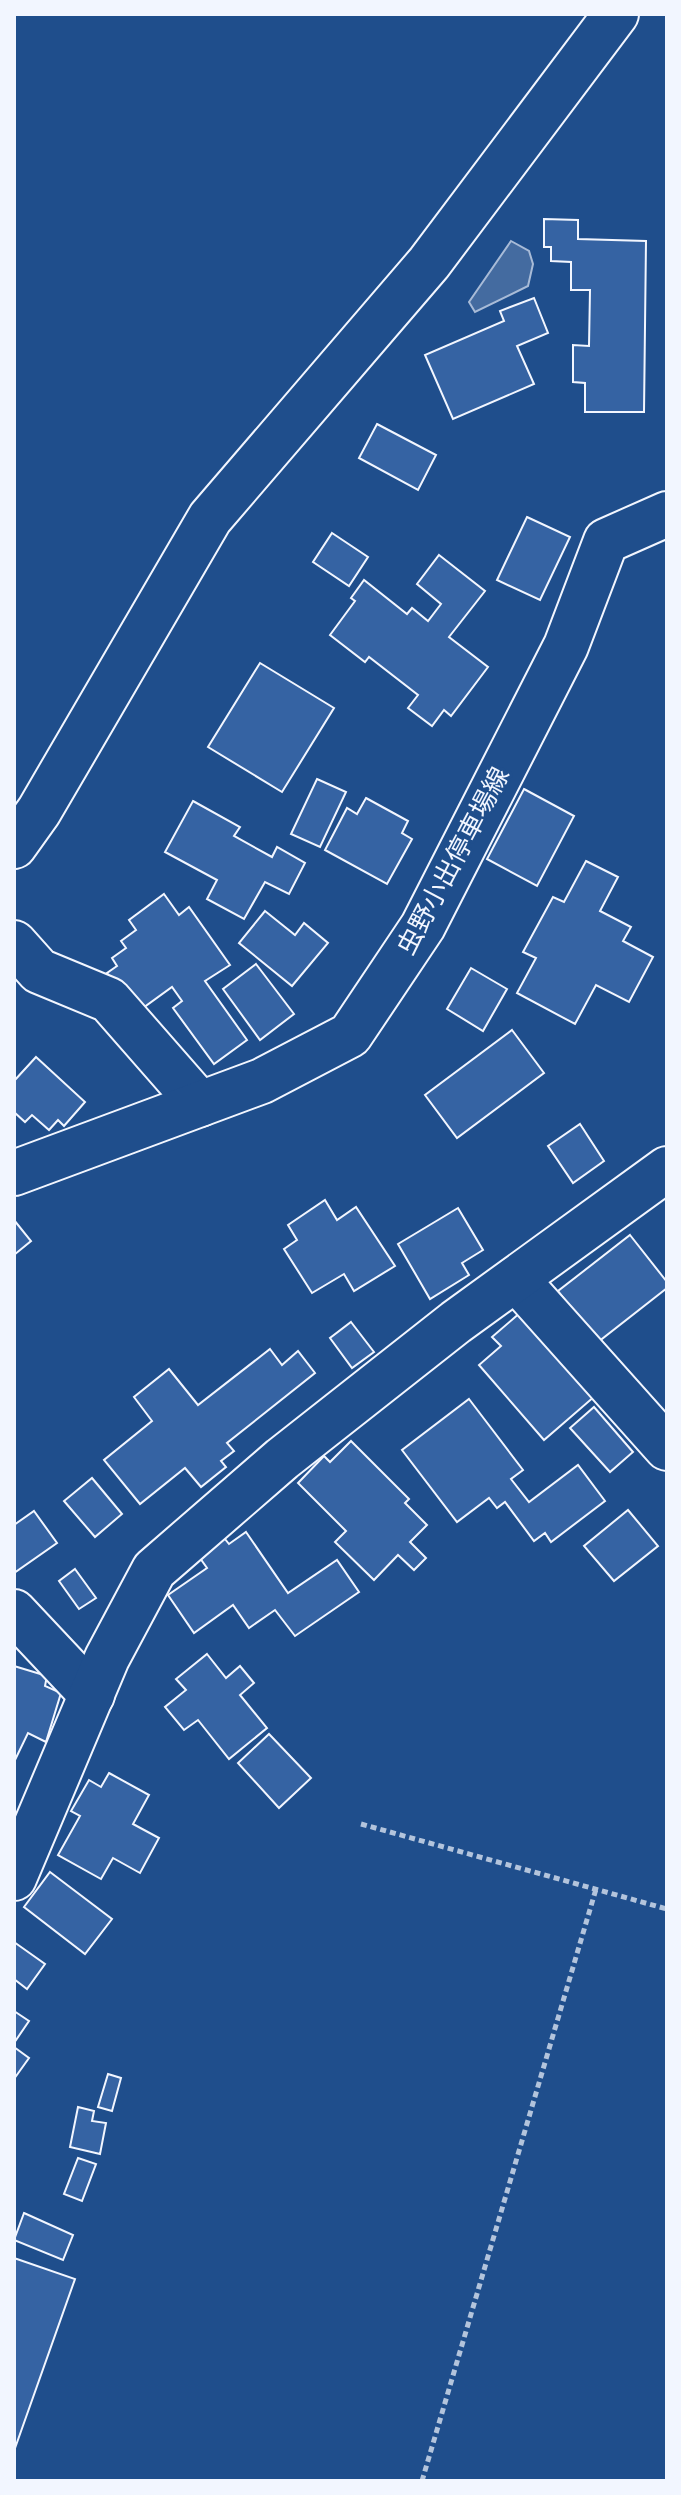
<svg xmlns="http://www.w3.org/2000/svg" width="681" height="2495" font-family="'Space Grotesk','Noto Sans JP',sans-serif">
	<rect width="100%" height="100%" fill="#1f4e8c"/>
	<polygon fill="#446ba0" stroke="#a8bbd7" stroke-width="2" points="511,241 529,251 533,264 528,286 475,312 469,302"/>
	<g fill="#3563a3" stroke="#f2f6ff" stroke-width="2">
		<polygon points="544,219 578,220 578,239 646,241 644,412 585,412 585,383 573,382 573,345 589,346 590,290 571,290 571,262 551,261 551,247 544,247"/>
		<polygon points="534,298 548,333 517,346 534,384 453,419 425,355 504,321 500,311"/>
		<polygon points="377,424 436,455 418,490 359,458"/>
		<polygon points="527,517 570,537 540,600 497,580"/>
		<polygon points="332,533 368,557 349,586 313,562"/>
		<polygon points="439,555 485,591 449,637 488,667 451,716 444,710 432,726 408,708 418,695 369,657 365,662 330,635 355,601 351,598 364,580 407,614 412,608 428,621 441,604 417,584"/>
		<polygon points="260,663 334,708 282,792 208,747"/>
		<polygon points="317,779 346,792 320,847 291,834"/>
		<polygon points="524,789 574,816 537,886 487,859"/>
		<polygon points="366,798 408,821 402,833 412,839 387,884 325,850 347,808 357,814"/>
		<polygon points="193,801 240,827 234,836 272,857 277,847 305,863 289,894 265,882 244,919 207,899 217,880 165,852"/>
		<polygon points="586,861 618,877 600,911 631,927 623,941 653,957 629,1002 596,985 575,1024 517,993 536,958 523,952 553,897 564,902"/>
		<polygon points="164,894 179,915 189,907 230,965 205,981 247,1040 214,1064 173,1008 182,1001 172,987 136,1013 107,973 117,966 112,958 126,948 121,941 136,930 129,920"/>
		<polygon points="265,911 295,935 304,923 328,943 292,986 239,943"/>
		<polygon points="256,964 294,1014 260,1040 223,989"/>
		<polygon points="471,968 507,989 483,1031 447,1009"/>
		<polygon points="512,1030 544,1073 457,1138 425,1095"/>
		<polygon points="36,1057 85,1102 64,1126 58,1120 49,1130 32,1115 25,1122 14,1112 14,1081"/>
		<polygon points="580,1124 604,1161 573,1183 548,1146"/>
		<polygon points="325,1200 337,1220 356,1207 395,1266 354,1291 344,1274 312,1293 284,1249 297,1240 288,1225"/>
		<polygon points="458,1208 483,1250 462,1263 469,1275 430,1299 398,1244"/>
		<polygon points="14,1220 31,1241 14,1255"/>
		<polygon points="630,1235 667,1282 667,1288 598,1342 558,1291"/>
		<polygon points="521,1312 595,1396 544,1440 479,1365 501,1346 492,1337"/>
		<polygon points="351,1322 374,1352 352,1368 330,1338"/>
		<polygon points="270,1349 282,1365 298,1351 315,1373 227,1443 234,1451 221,1461 226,1467 201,1487 185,1468 140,1504 104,1460 152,1421 134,1397 169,1369 198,1405"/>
		<polygon points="469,1399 523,1470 511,1479 529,1502 578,1465 605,1501 551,1542 545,1533 534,1541 505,1502 497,1508 489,1498 457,1522 402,1450"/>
		<polygon points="594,1407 633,1452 610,1472 570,1428"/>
		<polygon points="351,1441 409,1499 405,1503 427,1525 410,1542 426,1558 414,1570 398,1555 374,1580 335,1542 346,1531 298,1483 324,1456 330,1462"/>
		<polygon points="92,1478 122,1514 95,1537 64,1501"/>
		<polygon points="628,1510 658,1546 614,1581 584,1546"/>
		<polygon points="34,1511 57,1543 14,1573 14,1525"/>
		<polygon points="246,1532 288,1593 337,1560 359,1592 295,1636 275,1610 249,1628 233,1605 194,1633 168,1595 207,1568 195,1551 221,1534 229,1544"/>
		<polygon points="75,1569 96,1598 79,1609 59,1581"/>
		<polygon points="207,1654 226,1678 240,1666 254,1683 240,1695 267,1728 229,1759 198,1720 184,1730 165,1707 186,1690 176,1679"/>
		<polygon points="14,1666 47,1676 45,1686 61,1693 46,1742 28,1733 14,1762"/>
		<polygon points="269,1734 311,1778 279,1808 238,1763"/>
		<polygon points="109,1773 149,1795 133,1824 159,1838 140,1873 113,1858 101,1879 58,1855 80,1816 71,1811 89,1780 101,1787"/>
		<polygon points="50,1872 112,1919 85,1954 24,1907"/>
		<polygon points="14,1942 45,1964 27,1989 14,1979"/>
		<polygon points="14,2011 29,2021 14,2043"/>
		<polygon points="14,2047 29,2058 14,2079"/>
		<polygon points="108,2074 121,2078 112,2111 98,2107"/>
		<polygon points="78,2107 94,2111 92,2121 106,2123 100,2154 70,2147"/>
		<polygon points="78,2158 96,2164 82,2201 64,2194"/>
		<polygon points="24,2213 73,2235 63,2260 14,2240"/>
		<polygon points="14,2258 75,2279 14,2451"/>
	</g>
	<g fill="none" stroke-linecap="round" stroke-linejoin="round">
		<defs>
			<g id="street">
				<polyline points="14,846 39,811 210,518 429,263 616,14"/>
				<polyline points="14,943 39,971 109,1000 200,1104"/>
				<polyline points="516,1279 667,1448"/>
				<polyline points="14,1612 92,1695"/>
				<polyline points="14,1878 107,1658 154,1570 282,1459 456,1322 667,1169"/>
			</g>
			<polyline id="secondary" points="14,1173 262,1081 350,1035 423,926 566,646 606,541 667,514"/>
		</defs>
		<use href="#street" stroke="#f2f6ff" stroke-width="48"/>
		<use href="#secondary" stroke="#f2f6ff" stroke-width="48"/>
		<g stroke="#b3c4dc" stroke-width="5" stroke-dasharray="6 4" stroke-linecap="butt">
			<polyline points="361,1824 667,1909"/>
			<polyline points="422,2481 596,1889"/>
		</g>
		<use href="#street" stroke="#1f4e8c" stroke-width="44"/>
		<use href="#secondary" stroke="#1f4e8c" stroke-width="44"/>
	</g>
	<g text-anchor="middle" stroke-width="6" stroke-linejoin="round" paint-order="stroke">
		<g font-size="26" fill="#f2f6ff" stroke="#1f4e8c">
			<text transform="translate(453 861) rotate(-62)" y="9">虫野小出停車場線</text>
		</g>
	</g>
	<rect width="681" height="2495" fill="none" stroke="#f2f6ff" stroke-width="32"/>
</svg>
